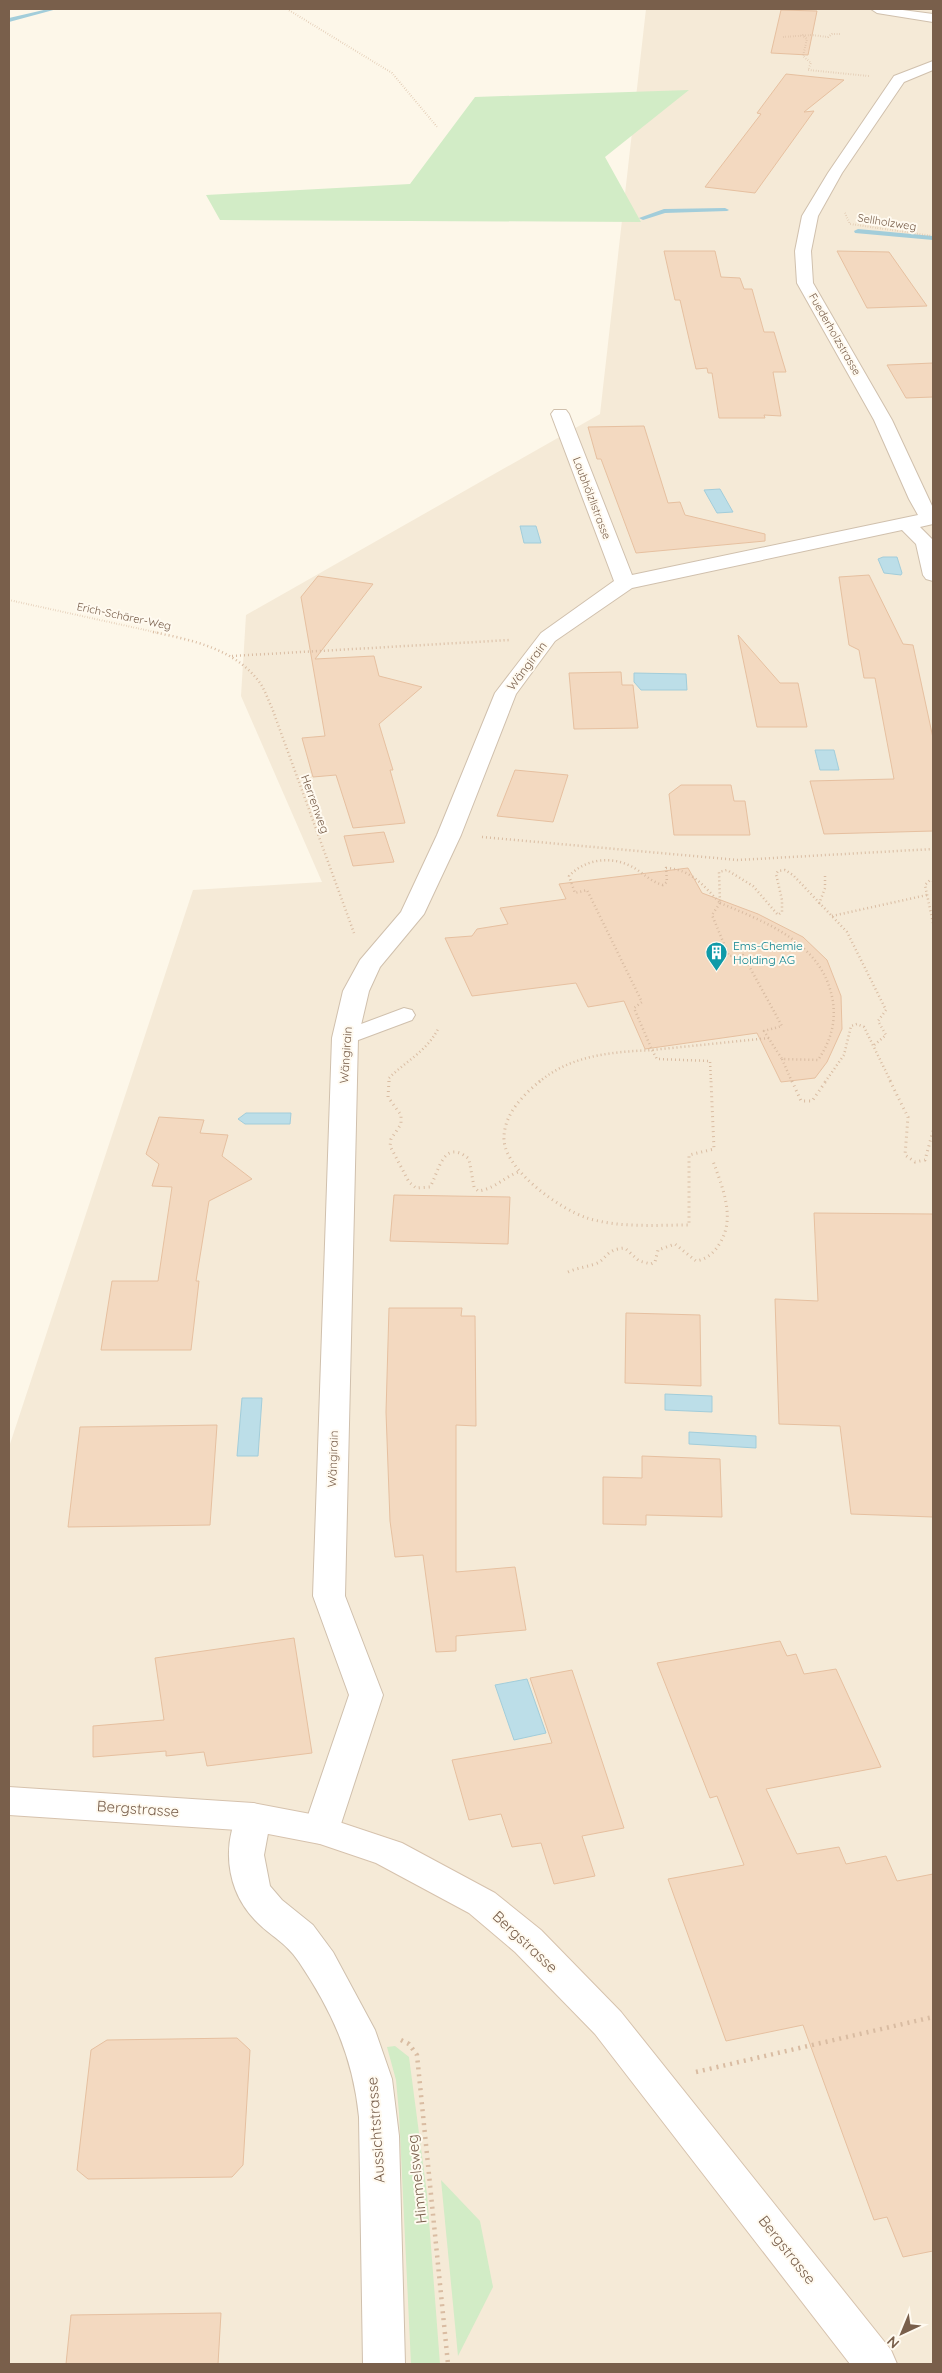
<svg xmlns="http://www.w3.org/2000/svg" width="942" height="2373" font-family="Quicksand,sans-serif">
	<rect width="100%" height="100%" fill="#fdf7e9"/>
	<polygon fill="#f5ead7" points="646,9 933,9 933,2364 9,2364 9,1447 193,890 322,882 241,696 246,615 600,414"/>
	<g fill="#d2ecc6">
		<polygon points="689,90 605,157 641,222 220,220 206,195 410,184 475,97"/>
		<polygon points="395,2046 409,2057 427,2194 440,2364 411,2364 399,2113 396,2080 387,2047"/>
		<polygon points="441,2180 480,2221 493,2287 458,2356"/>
	</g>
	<g fill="#bcdee8" stroke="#a2cdda">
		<polygon points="720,489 733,512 717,513 704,490"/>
		<polygon points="520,526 536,526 541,543 524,543"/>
		<polygon points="883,557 897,557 902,573 901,575 884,573 878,559"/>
		<polygon points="634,673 686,674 687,690 641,690 634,682"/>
		<polygon points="815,750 834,750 839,770 820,770"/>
		<polygon points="246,1113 291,1113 290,1124 245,1124 238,1119"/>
		<polygon points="665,1394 712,1396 712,1412 665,1410"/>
		<polygon points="242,1398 262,1398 258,1456 237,1456"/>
		<polygon points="689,1432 756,1436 756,1448 689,1444"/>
		<polygon points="527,1679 546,1733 514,1740 495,1685"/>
	</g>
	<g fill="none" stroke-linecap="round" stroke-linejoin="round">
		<g fill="#a2cdda" fill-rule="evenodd">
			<polygon points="48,9 57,9 9,22 9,18"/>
			<polygon points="725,208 729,210 727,211 665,213 643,220 639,218 664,209"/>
			<polygon points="858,229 933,236 933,240 855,233 854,231"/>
		</g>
	</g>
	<g fill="#f3d9c0" stroke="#e6c0a0">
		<polygon points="781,10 817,11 808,55 771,53"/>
		<polygon points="786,74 844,80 804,112 814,111 755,193 705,187 761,114 757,113"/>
		<polygon points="664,251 715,251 721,277 740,278 744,289 752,289 764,332 774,332 786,372 773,372 781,416 764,415 765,418 719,418 712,373 708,373 707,368 696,369 680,300 675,300"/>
		<polygon points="837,251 889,252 927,306 867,308"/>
		<polygon points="933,363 933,397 906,398 887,365"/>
		<polygon points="644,426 668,503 680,502 685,515 765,534 765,541 636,553 601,459 597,459 588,427"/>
		<polygon points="869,575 903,644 913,645 933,738 933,831 824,834 810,781 894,779 875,678 864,678 859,650 849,645 839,577"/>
		<polygon points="318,576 373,584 315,659 374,656 379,676 422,687 379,724 393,770 390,770 405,823 353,828 336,775 313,777 302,738 325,736 301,597"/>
		<polygon points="738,635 780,683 798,683 807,727 757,727"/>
		<polygon points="621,672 622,685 633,685 638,728 574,729 569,673"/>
		<polygon points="515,770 568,775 553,822 497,816"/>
		<polygon points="681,785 731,785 734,801 745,801 750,835 674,835 669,794"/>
		<polygon points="384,832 394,862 353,866 344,836"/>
		<polygon points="688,868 702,893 758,914 803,937 827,960 841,996 842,1029 827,1062 815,1078 781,1082 757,1033 645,1049 624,1001 588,1007 576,983 472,996 445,938 472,936 477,929 508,924 500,908 566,899 559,884"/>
		<polygon points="159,1117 204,1120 200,1133 228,1135 222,1156 252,1179 209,1201 196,1281 199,1281 191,1350 101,1350 112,1281 158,1281 172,1187 152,1186 159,1164 146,1154"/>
		<polygon points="394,1195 510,1197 508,1244 390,1241"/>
		<polygon points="814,1213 933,1214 933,1517 851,1514 840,1426 779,1424 775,1299 818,1301"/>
		<polygon points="389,1308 462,1308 461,1316 475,1316 476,1426 456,1425 456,1572 515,1567 526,1630 456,1636 456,1651 436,1652 423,1555 395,1557 390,1521 386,1412"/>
		<polygon points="626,1313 700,1315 701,1386 625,1383"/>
		<polygon points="217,1425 210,1525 68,1527 80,1427"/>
		<polygon points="642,1456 720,1459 722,1517 646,1515 646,1525 603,1524 603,1477 642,1478"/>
		<polygon points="294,1638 312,1753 207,1766 204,1752 166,1756 166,1751 93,1757 93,1726 164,1720 155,1658"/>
		<polygon points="780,1641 787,1656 796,1654 804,1674 836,1669 881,1767 766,1789 797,1854 839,1847 846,1864 886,1856 897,1881 933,1874 933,2251 903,2257 887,2217 874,2220 803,2025 726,2041 668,1879 744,1865 717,1796 710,1798 657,1663"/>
		<polygon points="572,1670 624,1828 582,1836 595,1876 554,1884 541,1843 512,1847 501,1814 469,1820 452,1760 552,1743 530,1678"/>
		<polygon points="237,2038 250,2050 243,2165 232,2177 88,2179 77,2170 91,2050 107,2040"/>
		<polygon points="221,2313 218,2364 66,2364 71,2315"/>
	</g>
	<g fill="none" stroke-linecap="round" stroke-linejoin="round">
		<defs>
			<polygon id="lane" points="404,1008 412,1010 415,1015 412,1020 345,1045 337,1043 334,1038 337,1033"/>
			<g id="street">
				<polygon points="871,9 895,9 933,14 933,22 877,13"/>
				<polygon points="933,61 933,70 904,82 842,173 818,216 811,251 813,283 892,420 933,508 933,524 920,527 933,540 933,581 926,579 923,575 916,544 902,530 632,588 555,641 516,694 461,835 424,914 380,967 369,991 358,1038 345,1596 383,1695 339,1830 334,1840 321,1844 308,1840 303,1830 349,1695 313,1596 332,1038 343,991 360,960 401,912 437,835 495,693 541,633 614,581 551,414 554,410 566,410 569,414 632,575 918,515 909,499 874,420 797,283 795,251 802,216 828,173 894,76"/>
				<path d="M253 1803 265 1807 271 1817 264 1855 270 1886 282 1900 313 1925 333 1952 375 2030 392 2079 399 2136 405 2364H363L359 2117C353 2057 332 2011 299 1962 285 1941 271 1937 255 1920 226 1890 221 1844 241 1807Z"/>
			</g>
			<polygon id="secondary" points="9,1787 253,1803 321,1816 402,1843 495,1893 541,1930 621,2012 891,2350 897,2364 850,2364 595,2034 515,1952 469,1913 376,1863 320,1844 253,1831 9,1815"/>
		</defs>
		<use href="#lane" stroke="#d0c0ad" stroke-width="2"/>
		<use href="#street" stroke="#d0c0ad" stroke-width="2"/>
		<use href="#secondary" stroke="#d6c2ad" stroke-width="2"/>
		<g stroke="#d9bca2" stroke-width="2" stroke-dasharray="0.5 2" stroke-linecap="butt">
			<polyline points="287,9 392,73 438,128"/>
			<polyline points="802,35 807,39 803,56 811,63 808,70 869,76"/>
			<polyline points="783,37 811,35 828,37 832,34 840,34"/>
			<polyline points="845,213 850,224 933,236"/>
			<polyline points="9,600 159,633"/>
		</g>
		<g stroke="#d9bca2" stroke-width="2.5" stroke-dasharray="1 3" stroke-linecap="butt">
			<path d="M153 632C192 640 236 649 260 683 265 690 268 700 272 708L354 933"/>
			<polyline points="232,656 510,640"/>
			<polyline points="482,837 738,860 933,849"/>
			<polyline points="933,881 930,880 925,885 933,923"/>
			<path d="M720 903C768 923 824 944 833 1002 836 1024 830 1042 818 1060L782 1059 764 1031 782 1026 743 955 729 956 712 915Z"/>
			<polyline points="819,904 825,888 825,874"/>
			<polyline points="832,916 927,895"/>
			<path d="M769 1038 652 1050 634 1008 642 1002 587 890 575 893 569 876C586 858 614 855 636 869 645 875 652 882 663 885L667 882 666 868C691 869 704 886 720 903L719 872 727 870 753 886 778 915 782 912V900L776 874 778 871 785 870 793 875 847 932 886 1010 878 1021 886 1035 873 1046"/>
			<polyline points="782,1059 792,1082"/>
			<path d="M389 1082V1078C406 1061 427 1051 438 1029"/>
			<path d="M539 1082C571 1055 612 1052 652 1050L657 1059 710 1061 711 1082"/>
			<polyline points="825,1082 844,1055 851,1026 857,1024 864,1027 891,1082"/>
		</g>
		<g stroke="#d9bca2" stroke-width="3" stroke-dasharray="1 4" stroke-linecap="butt">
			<path d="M389 1081 388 1097 401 1115V1124L391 1139 390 1146 409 1182 416 1188 430 1187C439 1172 443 1137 469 1159L474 1187 478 1191C495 1189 505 1176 521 1171"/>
			<path d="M540 1081C523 1095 503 1115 504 1140 506 1171 560 1209 587 1218 619 1228 655 1225 689 1225V1155L714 1149 711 1081"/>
			<polyline points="792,1081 801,1101 812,1101 826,1081"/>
			<polyline points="890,1081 908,1117 905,1155 915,1162 925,1160 933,1131"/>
			<path d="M568 1272C577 1268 586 1267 595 1264 607 1260 605 1249 625 1248L639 1261 651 1264 655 1262 658 1250 675 1244 696 1261C707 1259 714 1253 720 1243 736 1217 722 1187 713 1161"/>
		</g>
		<g stroke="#d9bca2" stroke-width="4.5" stroke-dasharray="2 5" stroke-linecap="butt">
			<polyline points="401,2040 409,2044 417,2055 448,2364"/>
			<polyline points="696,2072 933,2017"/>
		</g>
		<use href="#lane" fill="#fff" fill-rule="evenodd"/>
		<use href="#street" fill="#fff" fill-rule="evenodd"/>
		<use href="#secondary" fill="#fff" fill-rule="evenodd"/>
	</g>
	<defs>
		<symbol id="building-pin" viewBox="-11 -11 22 30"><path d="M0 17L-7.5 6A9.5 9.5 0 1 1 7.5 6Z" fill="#0f9aa8" stroke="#fffaf0"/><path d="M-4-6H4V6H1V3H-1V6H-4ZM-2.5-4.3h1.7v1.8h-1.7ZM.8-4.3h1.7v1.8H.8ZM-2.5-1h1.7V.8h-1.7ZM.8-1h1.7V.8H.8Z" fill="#fff"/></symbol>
	</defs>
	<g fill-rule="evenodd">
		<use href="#building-pin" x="704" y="940" width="25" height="34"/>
	</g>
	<g text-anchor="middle" stroke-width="4" stroke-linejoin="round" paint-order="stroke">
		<g font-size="11" fill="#795f4b" stroke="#fffaf0">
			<text transform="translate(887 222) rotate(9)" y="4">Sellholzweg</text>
			<text transform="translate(835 334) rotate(60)" y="4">Fuederholzstrasse</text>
			<text transform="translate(592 498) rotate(69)" y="4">Laubhölzlistrasse</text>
			<text transform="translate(124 616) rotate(12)" y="4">Erich-Schärer-Weg</text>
		</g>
		<g font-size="12" fill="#795f4b" stroke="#fffaf0">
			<text transform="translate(527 666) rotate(-53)" y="4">Wängirain</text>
			<text transform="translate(315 804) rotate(70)" y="4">Herrenweg</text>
			<text transform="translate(346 1055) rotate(-86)" y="4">Wängirain</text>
			<text transform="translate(333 1459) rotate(-88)" y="4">Wängirain</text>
		</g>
		<g font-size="12" fill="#0d838f" stroke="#fffaf0" text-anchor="start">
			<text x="733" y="950">Ems-Chemie<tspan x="733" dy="14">Holding AG</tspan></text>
		</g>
		<g font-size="15" fill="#795f4b" stroke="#fffaf0">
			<text transform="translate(138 1809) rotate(4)" y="5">Bergstrasse</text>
			<text transform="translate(525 1942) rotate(43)" y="5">Bergstrasse</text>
			<text transform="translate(376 2130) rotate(-94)" y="5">Aussichtstrasse</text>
			<text transform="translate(417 2179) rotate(-96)" y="5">Himmelsweg</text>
			<text transform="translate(787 2250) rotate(52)" y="5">Bergstrasse</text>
		</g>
	</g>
	<rect width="942" height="2373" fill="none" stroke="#795f4b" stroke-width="20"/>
	<g transform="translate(902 2333) rotate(224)" stroke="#fffaf0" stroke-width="4" paint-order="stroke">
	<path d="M0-4L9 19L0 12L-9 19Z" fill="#795f4b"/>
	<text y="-8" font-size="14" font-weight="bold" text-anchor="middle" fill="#795f4b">N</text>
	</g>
</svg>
